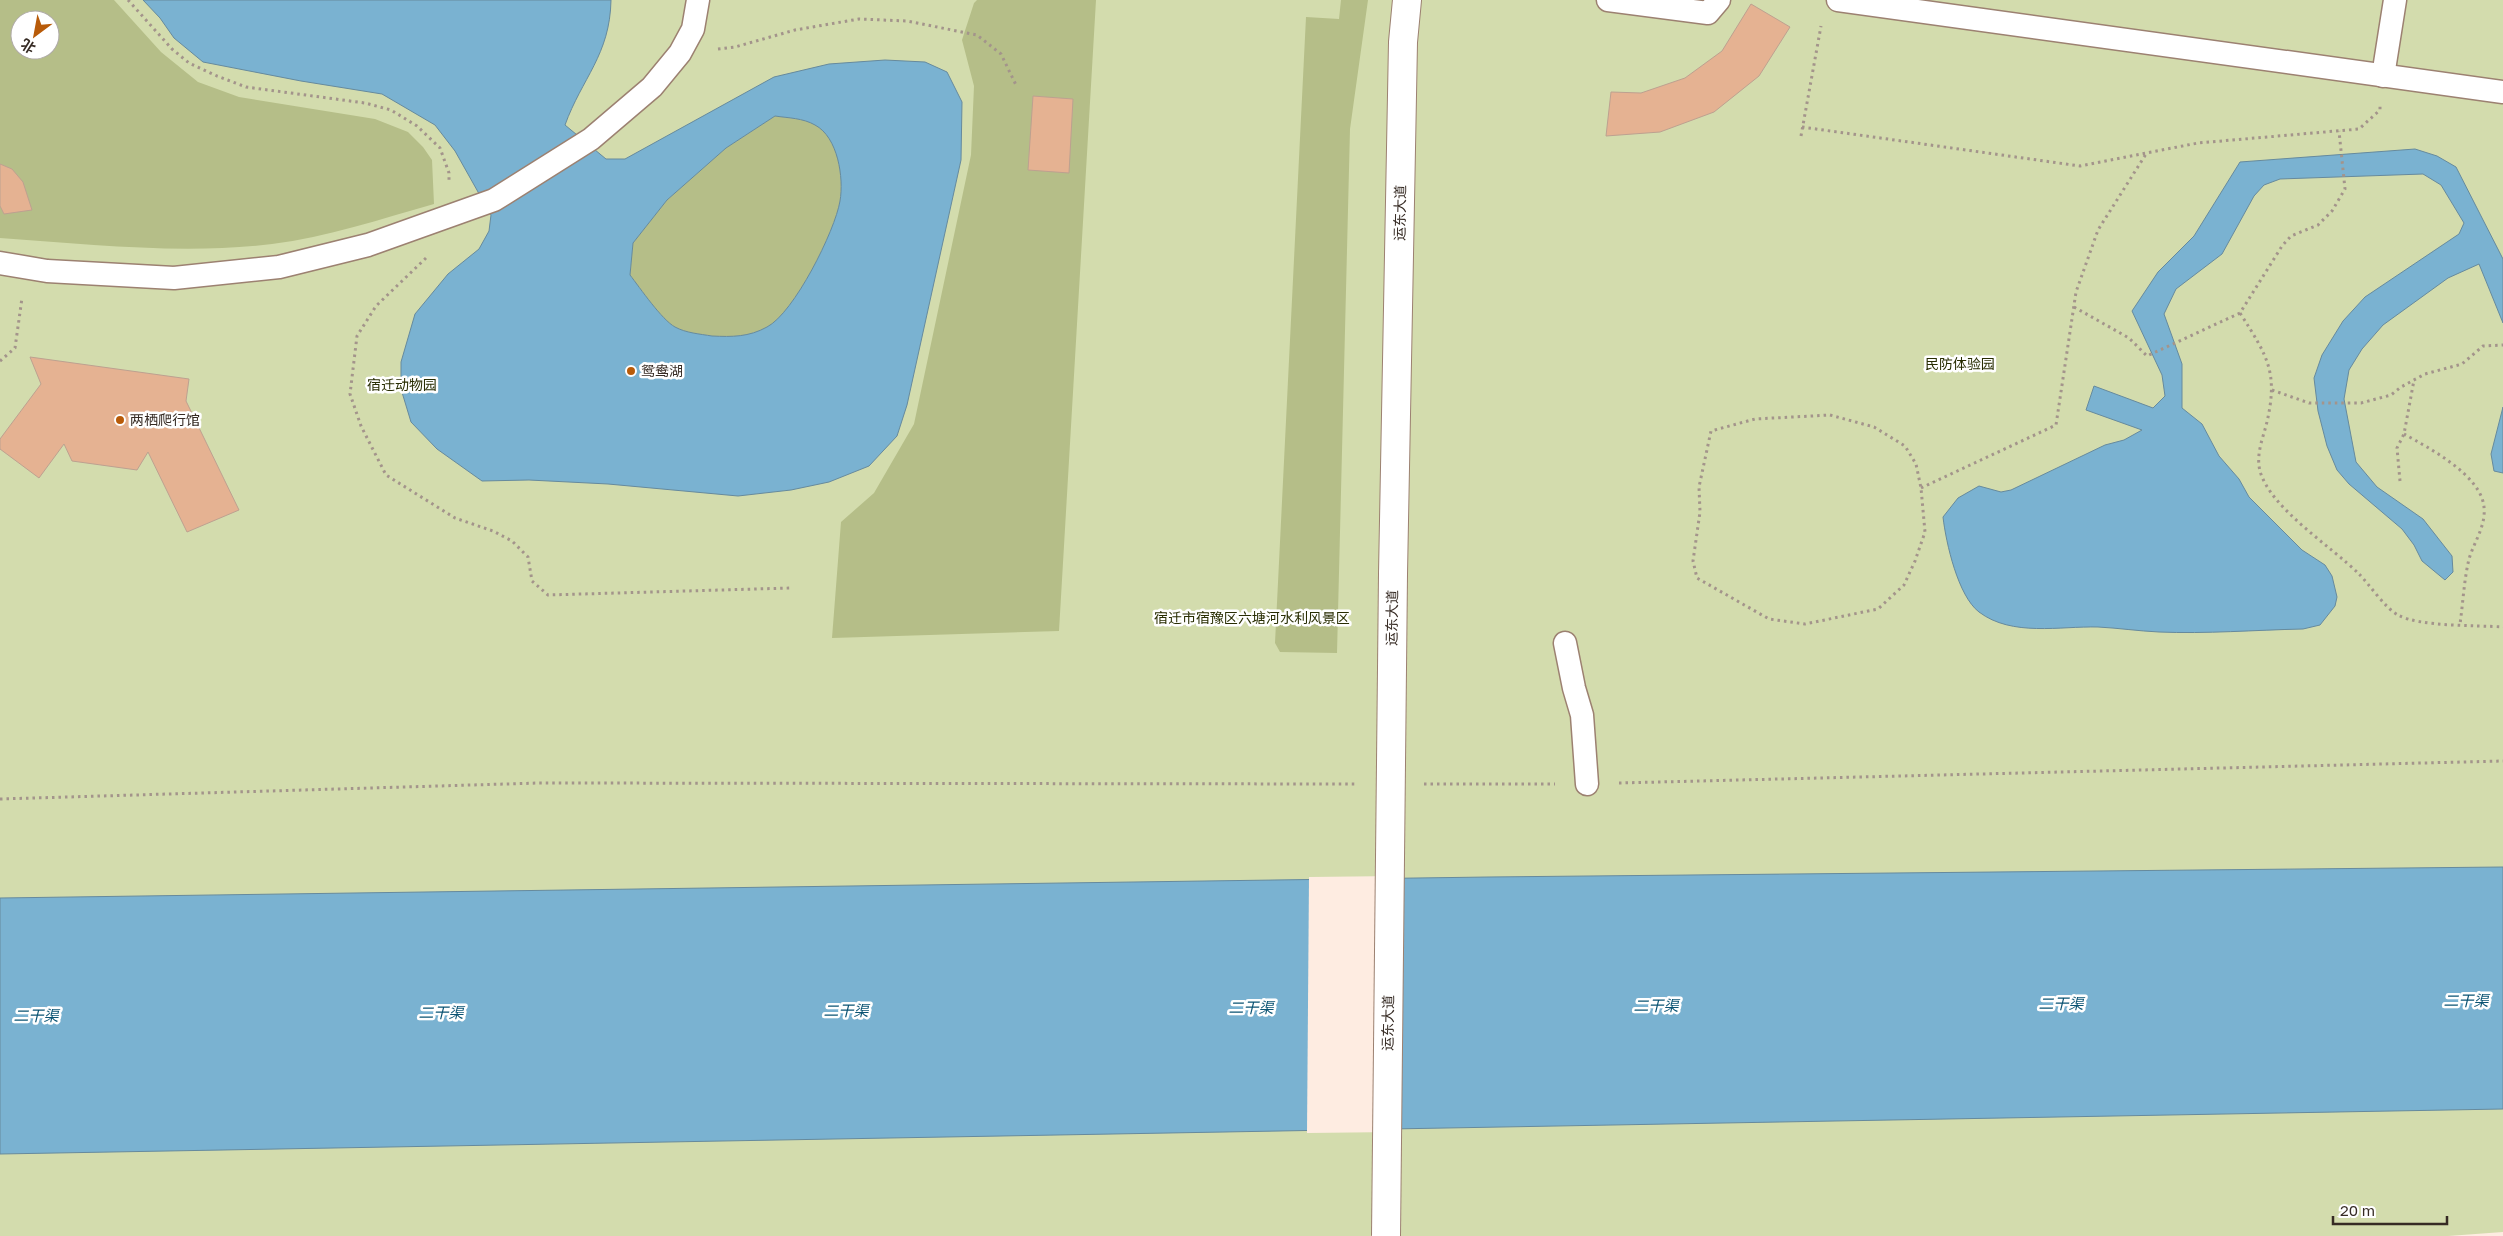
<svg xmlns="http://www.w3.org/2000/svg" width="2503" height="1236" font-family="'Golos Text','Noto Sans SC',sans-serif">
	<rect width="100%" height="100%" fill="#feece1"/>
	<path fill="#d3dcad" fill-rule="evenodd" d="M0 0H2503V1232L2448 1236H0ZM20 20H50V50H20Z"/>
	<g fill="#b5be88" fill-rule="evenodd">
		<path d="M0 0H114L161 52 198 82 239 97 375 119 408 132 423 147 432 160 434 204C381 219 327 237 272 244 182 255 90 244 0 238ZM20 20H50V50H20Z"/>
		<polygon points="977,0 1096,0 1059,631 832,638 841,522 874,493 914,424 971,155 974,86 962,40 974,3"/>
		<polygon points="1341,0 1368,0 1350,129 1337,653 1280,652 1275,643 1306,17 1339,19"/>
		<path d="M775 116C788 118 803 118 816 125 838 137 844 178 840 201 835 231 794 313 767 327 749 337 732 337 712 336 700 334 686 333 675 327 662 320 640 288 630 275L633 243 667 200 726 148Z"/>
	</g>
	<g fill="#7ab2d1" stroke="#668a9d" fill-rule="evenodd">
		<path d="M143 0H611C610 55 582 78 565 125L606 159H625L774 77 829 64 885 60 925 62 947 72 962 102 961 160 907 405 897 436 869 466 829 482 791 490 738 496 608 484 529 480 482 481 437 449 411 422 401 389V362L415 314 448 274 479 249 489 231 491 215 455 151 435 125 382 94 301 81 203 62 174 38 160 18ZM775 116C788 118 803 118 815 125 838 137 844 178 840 201 835 231 794 313 767 327 749 337 732 337 712 336 700 334 686 333 675 327 662 320 640 288 630 275L633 243 667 200 726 148Z"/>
		<path d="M2415 149 2437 156 2456 167 2503 259V323L2479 264 2448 278 2383 325 2362 349 2349 370 2344 399 2356 462 2377 487 2423 519 2452 556 2453 572 2445 580 2422 561 2414 545 2402 529 2349 484 2337 470 2327 446 2318 411 2314 378 2322 355 2343 321 2365 297 2459 234 2464 223 2441 185 2423 174 2280 179 2264 185 2254 196 2222 254 2176 289 2164 314 2182 364V408L2202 424 2219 456 2239 479 2249 497 2302 550 2325 565 2332 576 2337 597 2335 606 2320 625 2303 629C2255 630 2206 634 2159 632 2138 631 2118 628 2098 627 2060 626 2012 637 1979 612 1958 596 1946 543 1943 517L1958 498 1979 486 2001 492 2011 490 2105 445 2124 440 2142 430 2086 410 2094 386 2153 408 2165 396 2162 375 2132 311 2158 272 2194 236 2240 162Z"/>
		<polygon points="2503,407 2503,473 2494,471 2491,454"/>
		<polygon points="2503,867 2503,1109 0,1154 0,898 1488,877"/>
	</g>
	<polygon fill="#feece1" points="1397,876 1395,1132 1307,1133 1309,877"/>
	<g fill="#e5b292" stroke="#bda190">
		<polygon points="1751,4 1790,27 1759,76 1714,112 1660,132 1606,136 1611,92 1641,93 1685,78 1722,51"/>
		<polygon points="1033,96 1073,99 1069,173 1028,170"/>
		<polygon points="0,164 12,169 23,182 32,210 4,214 0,206"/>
		<polygon points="30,357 189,379 186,401 239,510 187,532 148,452 137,470 72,461 64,444 39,478 0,449 0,439 41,384"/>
	</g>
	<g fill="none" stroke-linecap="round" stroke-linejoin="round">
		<defs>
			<g id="service">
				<polyline points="1608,0 1708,13 1719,0"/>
				<polyline points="1838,0 2503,92"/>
				<polyline points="2383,76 2395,0"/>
				<polyline points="0,263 47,271 174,278 279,267 368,245 494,200 591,139 652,87 680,53 693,29 698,0"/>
				<polyline points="1565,643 1574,688 1582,715 1587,784"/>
			</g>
			<polyline id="secondary" points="1393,574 1403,42 1407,0"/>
		</defs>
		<use href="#service" stroke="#9c8171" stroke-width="25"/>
		<use href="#secondary" stroke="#9c8171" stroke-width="30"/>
		<g stroke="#a3948b" stroke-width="3" stroke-dasharray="2.5 4" stroke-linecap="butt">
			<polyline points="128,0 172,49 189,63 217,76 246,87 365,103 391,110 417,126 440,148 449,173 449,183"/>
			<polyline points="718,49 735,47 795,30 859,19 907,21 977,35 1001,54 1016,85"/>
			<polyline points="1802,127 2080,166 2198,143 2359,129 2380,110 2380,106"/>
			<polyline points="1801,136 1821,26"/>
			<polyline points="426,258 376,306 357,336 350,394 361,426 386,475 455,518 493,531 512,541 528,557 532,581 548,595 791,588"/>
			<polyline points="2074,307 2129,338 2147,356 2240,313 2282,246 2291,236 2318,225 2332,211 2345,189 2339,131"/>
			<path d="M2240 313C2268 357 2279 373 2266 426 2262 440 2256 456 2260 471 2270 508 2332 547 2359 574 2369 584 2386 609 2398 615 2420 627 2476 625 2503 627"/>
			<polyline points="0,361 15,348 22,298"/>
			<polyline points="2272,390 2309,403 2361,403 2391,395 2401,387 2425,374 2462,364 2483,346 2503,345"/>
			<polygon points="1830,415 1874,427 1905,446 1916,464 1921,488 1925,532 1915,561 1904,585 1878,609 1805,624 1769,619 1697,578 1693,561 1700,512 1699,487 1711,431 1755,419"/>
			<path d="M2404 434C2429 448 2481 475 2484 507 2486 526 2474 542 2469 559 2464 580 2463 603 2460 624"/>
			<polyline points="2400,481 2397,448 2404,434 2414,380"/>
			<polyline points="1921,488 2056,425 2076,292 2098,230 2146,154"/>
			<polyline points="1619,783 2503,761"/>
			<polyline points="1424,784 1555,784"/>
			<polyline points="0,799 539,783 1358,784"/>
		</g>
		<use href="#service" stroke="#fff" stroke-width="22"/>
		<use href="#secondary" stroke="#fff" stroke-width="28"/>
		<defs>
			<polyline id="secondary-bridge" points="1386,1236 1393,574"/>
		</defs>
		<use href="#secondary-bridge" stroke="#9c8171" stroke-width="30" stroke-linecap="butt"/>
		<use href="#secondary-bridge" stroke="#fff" stroke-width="28"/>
	</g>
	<g fill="#b85b09" stroke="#fff" stroke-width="2">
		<circle cx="631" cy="371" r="5"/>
		<circle cx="120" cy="420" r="5"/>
	</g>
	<g text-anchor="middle" stroke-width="5" stroke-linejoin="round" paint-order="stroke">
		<g font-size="14" fill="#362b24" stroke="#fff">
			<text transform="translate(1400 213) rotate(-89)" y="5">运东大道</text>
			<text transform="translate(1392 618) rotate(-89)" y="5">运东大道</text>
			<text transform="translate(1388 1023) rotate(-89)" y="5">运东大道</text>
		</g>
		<g font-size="14" fill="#282d02" stroke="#fff">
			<text x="1960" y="369">民防体验园</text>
			<text x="402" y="390">宿迁动物园</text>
			<text x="1252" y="623">宿迁市宿豫区六塘河水利风景区</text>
		</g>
		<g font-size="14" fill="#362b24" stroke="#fff" text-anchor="start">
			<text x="641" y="376">鸳鸯湖</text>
			<text x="130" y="425">两栖爬行馆</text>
		</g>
		<g font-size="15" font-style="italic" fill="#0a5373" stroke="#fff">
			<text x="2466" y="1006">二干渠</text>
			<text x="2061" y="1009">二干渠</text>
			<text x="1656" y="1011">二干渠</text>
			<text x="1251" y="1013">二干渠</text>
			<text x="846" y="1016">二干渠</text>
			<text x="441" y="1018">二干渠</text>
			<text x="36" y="1021">二干渠</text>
		</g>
	</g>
	<g transform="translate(35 35) rotate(212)"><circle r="24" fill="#ffffff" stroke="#afaaa7"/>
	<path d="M0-4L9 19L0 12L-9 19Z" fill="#b85b09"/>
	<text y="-8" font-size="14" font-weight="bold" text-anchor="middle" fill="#362b24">北</text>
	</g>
	<path d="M2333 1216v8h114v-8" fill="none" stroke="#362b24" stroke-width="2.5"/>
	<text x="2340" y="1216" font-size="15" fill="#362b24" stroke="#ffffff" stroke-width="4" paint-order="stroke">20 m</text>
</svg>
